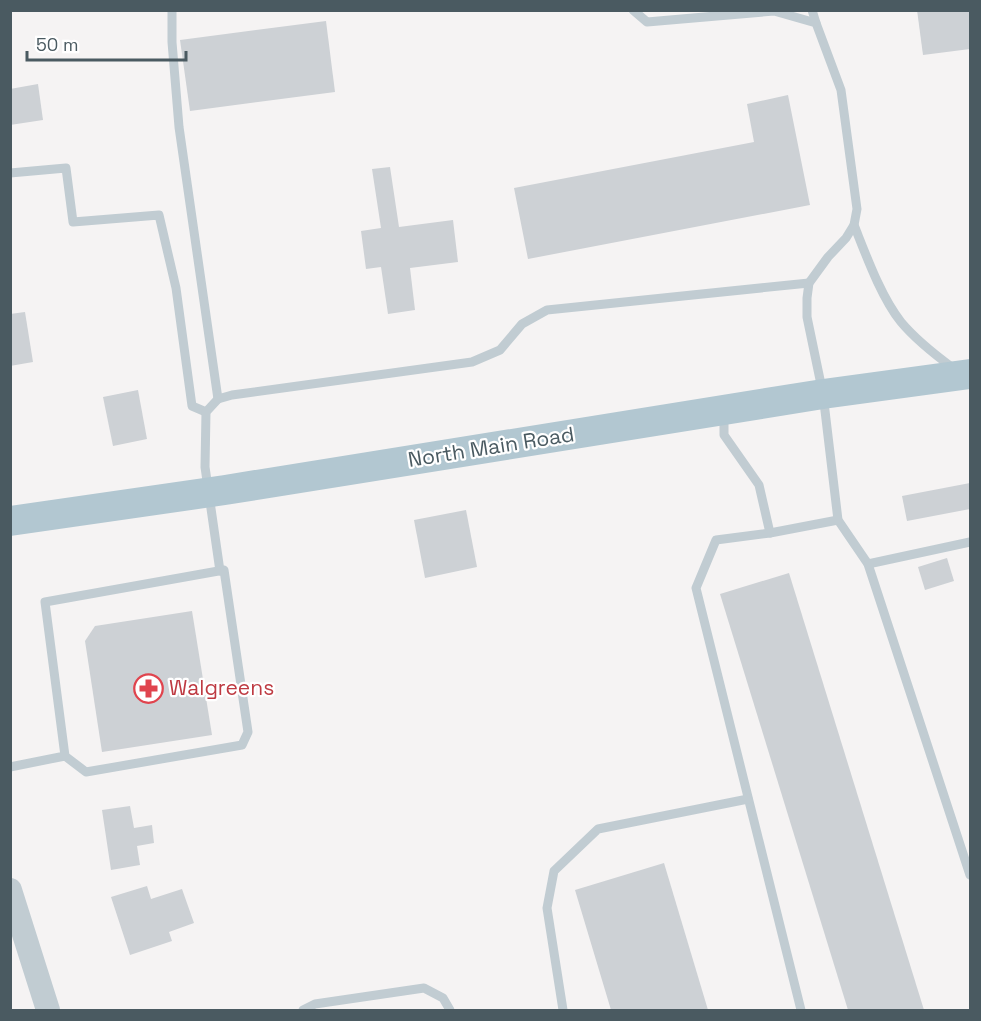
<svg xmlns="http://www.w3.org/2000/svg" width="981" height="1021" font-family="'Space Grotesk',sans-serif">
	<rect width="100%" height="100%" fill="#f5f3f3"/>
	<g fill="#cdd1d5">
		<polygon points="917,10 970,10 970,49 923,55"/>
		<polygon points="326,21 335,92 190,111 180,40"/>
		<polygon points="38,84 43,120 10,125 10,89"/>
		<polygon points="788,95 810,205 528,259 514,188 754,142 747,104"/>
		<polygon points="390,167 399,227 453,220 458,262 410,268 415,310 388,314 381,267 366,269 361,231 381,228 372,169"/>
		<polygon points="25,312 33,362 10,366 10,314"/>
		<polygon points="138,390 147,439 113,446 103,397"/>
		<polygon points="970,483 970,509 907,521 902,496"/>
		<polygon points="466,510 477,567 425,578 414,520"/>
		<polygon points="947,558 954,581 925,590 918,567"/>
		<polygon points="789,573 924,1010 848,1010 720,594"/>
		<polygon points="192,611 212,735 102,752 85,641 95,626"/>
		<polygon points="130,806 134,828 152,825 154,843 137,846 140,865 111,870 102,810"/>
		<polygon points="664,863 708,1010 611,1010 575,890"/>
		<polygon points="147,886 151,899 182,889 194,923 169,932 172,941 130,955 111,897"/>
	</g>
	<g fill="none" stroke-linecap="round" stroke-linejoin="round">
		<g stroke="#c1ccd2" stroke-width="9">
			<polyline points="172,10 172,42 179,127 218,399"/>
			<polyline points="633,10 647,22 774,11 816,23 841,90 857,209 854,225 846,238 828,257 809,283 807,298 807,317 823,394 838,520 868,564 970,875"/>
			<polyline points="812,10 816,23"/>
			<polyline points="10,173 66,168 73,222 159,215 176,288 192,406 206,412"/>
			<path d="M854 225C866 255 881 297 901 322 916 340 934 354 953 368"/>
			<polyline points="724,415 724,435 759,485 770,533 716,540 696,588 801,1010"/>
			<polyline points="770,533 838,520"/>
			<polyline points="868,564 970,542"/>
			<polyline points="220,571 205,467 206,412 218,399 232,395 472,362 500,350 522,324 547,310 809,283"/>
			<polyline points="10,767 65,756 86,772 242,745 248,732 224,570 45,602 65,756"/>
			<polyline points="303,1010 315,1004 424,988 443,998 450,1010"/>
			<polyline points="563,1010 547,908 554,871 598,829 748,799"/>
		</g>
		<polyline stroke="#c1ccd2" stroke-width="24" points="10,890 48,1010"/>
		<polyline stroke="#b2c7d1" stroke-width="30" points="10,521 225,490 823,394 970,374"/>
	</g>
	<defs>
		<symbol id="pharmacy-ring" viewBox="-11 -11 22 22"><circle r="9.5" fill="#fff" stroke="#e0444e" stroke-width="1.5"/><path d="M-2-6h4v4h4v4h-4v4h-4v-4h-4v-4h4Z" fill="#e0444e"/></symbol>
	</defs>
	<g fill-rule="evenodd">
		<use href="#pharmacy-ring" x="132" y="672" width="33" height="33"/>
	</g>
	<g text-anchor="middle" stroke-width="4.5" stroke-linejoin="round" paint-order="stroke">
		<g font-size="21" fill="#4a5a61" stroke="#fff">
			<text transform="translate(491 447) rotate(-9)" y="7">North Main Road</text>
		</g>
		<g font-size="21" fill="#be3a42" stroke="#fff" text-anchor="start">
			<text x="169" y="695">Walgreens</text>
		</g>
	</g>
	<rect width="981" height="1021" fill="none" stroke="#4a5a61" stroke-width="24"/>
	<path d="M27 51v9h159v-9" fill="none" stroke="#4a5a61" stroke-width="3"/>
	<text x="36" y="51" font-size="18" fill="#4a5a61" stroke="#ffffff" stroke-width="4.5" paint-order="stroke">50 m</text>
</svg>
